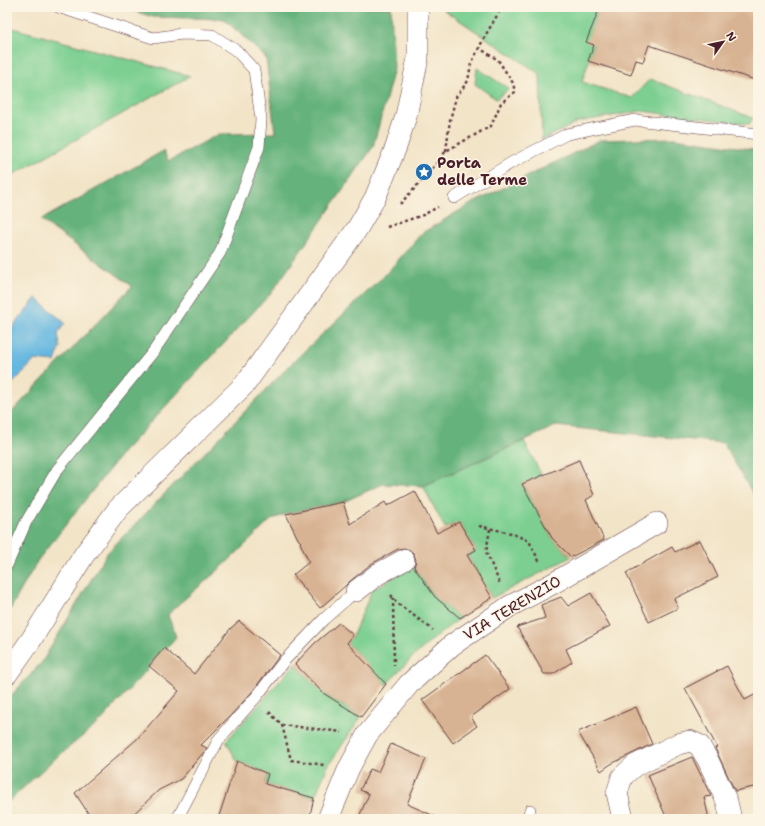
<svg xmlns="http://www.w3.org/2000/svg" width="765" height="826" font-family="'Shantell Sans',sans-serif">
	<rect width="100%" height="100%" fill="#fcf5e5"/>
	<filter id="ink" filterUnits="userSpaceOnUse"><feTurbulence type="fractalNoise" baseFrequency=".025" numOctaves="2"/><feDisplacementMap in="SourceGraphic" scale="8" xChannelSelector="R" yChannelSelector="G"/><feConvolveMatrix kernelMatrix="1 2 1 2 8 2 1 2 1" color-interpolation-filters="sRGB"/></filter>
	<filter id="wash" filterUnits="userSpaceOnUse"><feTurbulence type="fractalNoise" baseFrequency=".012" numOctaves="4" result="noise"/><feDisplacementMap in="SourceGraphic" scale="16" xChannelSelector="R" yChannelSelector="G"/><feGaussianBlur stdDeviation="0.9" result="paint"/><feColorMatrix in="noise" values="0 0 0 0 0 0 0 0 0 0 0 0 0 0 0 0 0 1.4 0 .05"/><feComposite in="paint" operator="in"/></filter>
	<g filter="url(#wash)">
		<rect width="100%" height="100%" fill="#f2e4c7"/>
		<g fill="#7ccf91" stroke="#63775e">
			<polygon points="447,7 600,7 587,42 594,45 582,82 632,98 650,79 753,118 749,124 641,111 578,122 542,140 540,74 444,10"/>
			<polygon points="7,27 9,27 190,76 7,178"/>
			<polygon points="477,68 509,89 496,99 475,84"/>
			<polygon points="524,441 542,476 522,484 552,538 571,557 492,598 467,555 476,550 459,522 445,528 423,486"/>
			<path d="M413 566 435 597 460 618C434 638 408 659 386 685L347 643 353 635 372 590Z"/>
			<polygon points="295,664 323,693 361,717 328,766 314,798 265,784 268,774 237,761 226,741"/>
		</g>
		<g fill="#65b27b" stroke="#586853">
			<polygon points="120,7 391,7 394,69 373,147 272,292 123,452 38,560 7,615 7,417 132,286 41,220 163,151 169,161 219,134 275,133 266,58 224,19 153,17"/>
			<polygon points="674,138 758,150 758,502 723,443 556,426 423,486 383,484 343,502 286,514 271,520 222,567 173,609 168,615 176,637 100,722 51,762 7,803 7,700 42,662 107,553 297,358 385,275 422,233 469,205 600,140"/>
		</g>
		<polygon fill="#65b7e0" stroke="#586b86" points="36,298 65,323 58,333 60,347 55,362 35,360 7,389 7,329 11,329"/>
		<g id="blocks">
			<g fill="#d8b393">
				<polygon points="600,7 758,7 758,81 649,45 643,62 636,60 631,75 588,61 594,45 586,42"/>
				<polygon points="579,460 594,495 586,500 604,540 571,557 552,538 522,484"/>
				<polygon points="415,491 437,533 459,522 476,550 467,555 492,598 460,618 435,597 414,567 416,560 414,554 410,550 404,548 398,549 371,564 349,582 345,586 320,608 293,575 309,562 300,543 301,542 298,539 286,514 343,502 350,524 385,502 387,506"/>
				<polygon points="700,540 718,577 674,599 678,608 649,622 626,573 672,547 675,552"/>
				<polygon points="591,593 610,626 566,649 572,662 553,674 544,674 517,627 545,618 541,605 561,597 568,606"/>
				<polygon points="239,621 280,655 252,692 231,715 201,745 207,748 204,752 181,779 159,790 128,819 92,819 75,793 137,739 179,691 149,666 164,648 194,674 231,628"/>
				<polygon points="339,623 353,635 347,643 386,684 361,717 323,693 295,664 315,643"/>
				<polygon points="485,655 510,689 471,717 477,726 453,743 422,700"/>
				<polygon points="727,666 745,700 758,693 758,786 735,791 715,748 717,747 685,688"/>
				<polygon points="636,707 652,744 611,764 601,771 578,732"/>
				<polygon points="391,744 426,759 407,804 441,819 358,819 369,794 360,790 370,769 378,772"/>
				<polygon points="692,757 711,796 704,797 709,819 667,819 648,775"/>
				<polygon points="237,761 268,774 265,784 314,798 309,819 218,819"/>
			</g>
		</g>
	</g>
	<g filter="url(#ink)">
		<use href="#blocks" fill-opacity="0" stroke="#633d42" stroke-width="1"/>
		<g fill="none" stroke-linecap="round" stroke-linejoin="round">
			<defs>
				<g id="lane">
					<polyline points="454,198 511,163 567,134 635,120 758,134"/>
					<polyline points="7,565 26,522 57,470 153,352 220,253 259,147 261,119 254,70 237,51 212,35 182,34 153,38 58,7"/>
					<polyline points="177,819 219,739 257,696 284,661 324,619 356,591"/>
					<polyline points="528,819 530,810"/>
				</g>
				<g id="street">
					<polyline points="356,591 378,574 404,560"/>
					<polyline points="7,674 31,640 84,555 118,509 245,384 357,229 375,198 396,147 406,116 418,58 418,7"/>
					<polyline points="328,819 349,768 367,735 409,684 452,645 510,606 552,584 657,523"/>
					<polyline points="623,819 617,793 622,777 634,766 678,744 690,741 699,745 708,760 727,802 731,819"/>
				</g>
			</defs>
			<use href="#lane" stroke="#633d42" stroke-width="12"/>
			<use href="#street" stroke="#633d42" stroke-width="22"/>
			<g stroke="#633d42" stroke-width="2.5" stroke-dasharray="3 3" stroke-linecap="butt">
				<polyline points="446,151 450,120 456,97 468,81 471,64 485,36 502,7"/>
				<polyline points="400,204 428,174 446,151 491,126 501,103 515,92 513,83 498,60 479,48"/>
				<polyline points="387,227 423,215 438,207"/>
				<polyline points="479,526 511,533 529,541 540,563"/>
				<polyline points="490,529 486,552 500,584"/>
				<polyline points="391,595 397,603 433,630"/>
				<polyline points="393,598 394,665"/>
				<polyline points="269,712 282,725 342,732"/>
				<polyline points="282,725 291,760 324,765"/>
			</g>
			<use href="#lane" stroke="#fff" stroke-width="11"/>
			<use href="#street" stroke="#fff" stroke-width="21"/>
		</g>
	</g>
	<defs>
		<symbol id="sight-disc" viewBox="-11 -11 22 22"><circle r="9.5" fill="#1f6fb2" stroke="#fcf5e5"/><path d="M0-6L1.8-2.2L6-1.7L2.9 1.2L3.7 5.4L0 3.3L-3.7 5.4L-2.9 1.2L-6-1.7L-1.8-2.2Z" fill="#fff"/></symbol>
	</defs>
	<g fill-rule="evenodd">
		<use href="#sight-disc" x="414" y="162" width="20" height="20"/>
	</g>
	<g text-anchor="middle" stroke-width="3" stroke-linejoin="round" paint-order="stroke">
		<g font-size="15" font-weight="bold" fill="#4a1f2b" stroke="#fcf5e5" text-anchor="start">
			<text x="437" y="168">Porta<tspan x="437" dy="17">delle Terme</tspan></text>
		</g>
		<g font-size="15" fill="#4a1f2b" stroke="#fcf5e5">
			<text transform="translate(512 608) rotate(-31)" y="5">VIA TERENZIO</text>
		</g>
	</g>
	<rect width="765" height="826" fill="none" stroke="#fcf5e5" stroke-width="24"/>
	<g transform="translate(723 42) rotate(57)" stroke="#fcf5e5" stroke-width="3" paint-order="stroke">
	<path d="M0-3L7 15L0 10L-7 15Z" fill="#4a1f2b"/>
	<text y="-6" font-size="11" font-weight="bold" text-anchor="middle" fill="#4a1f2b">N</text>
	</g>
</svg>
